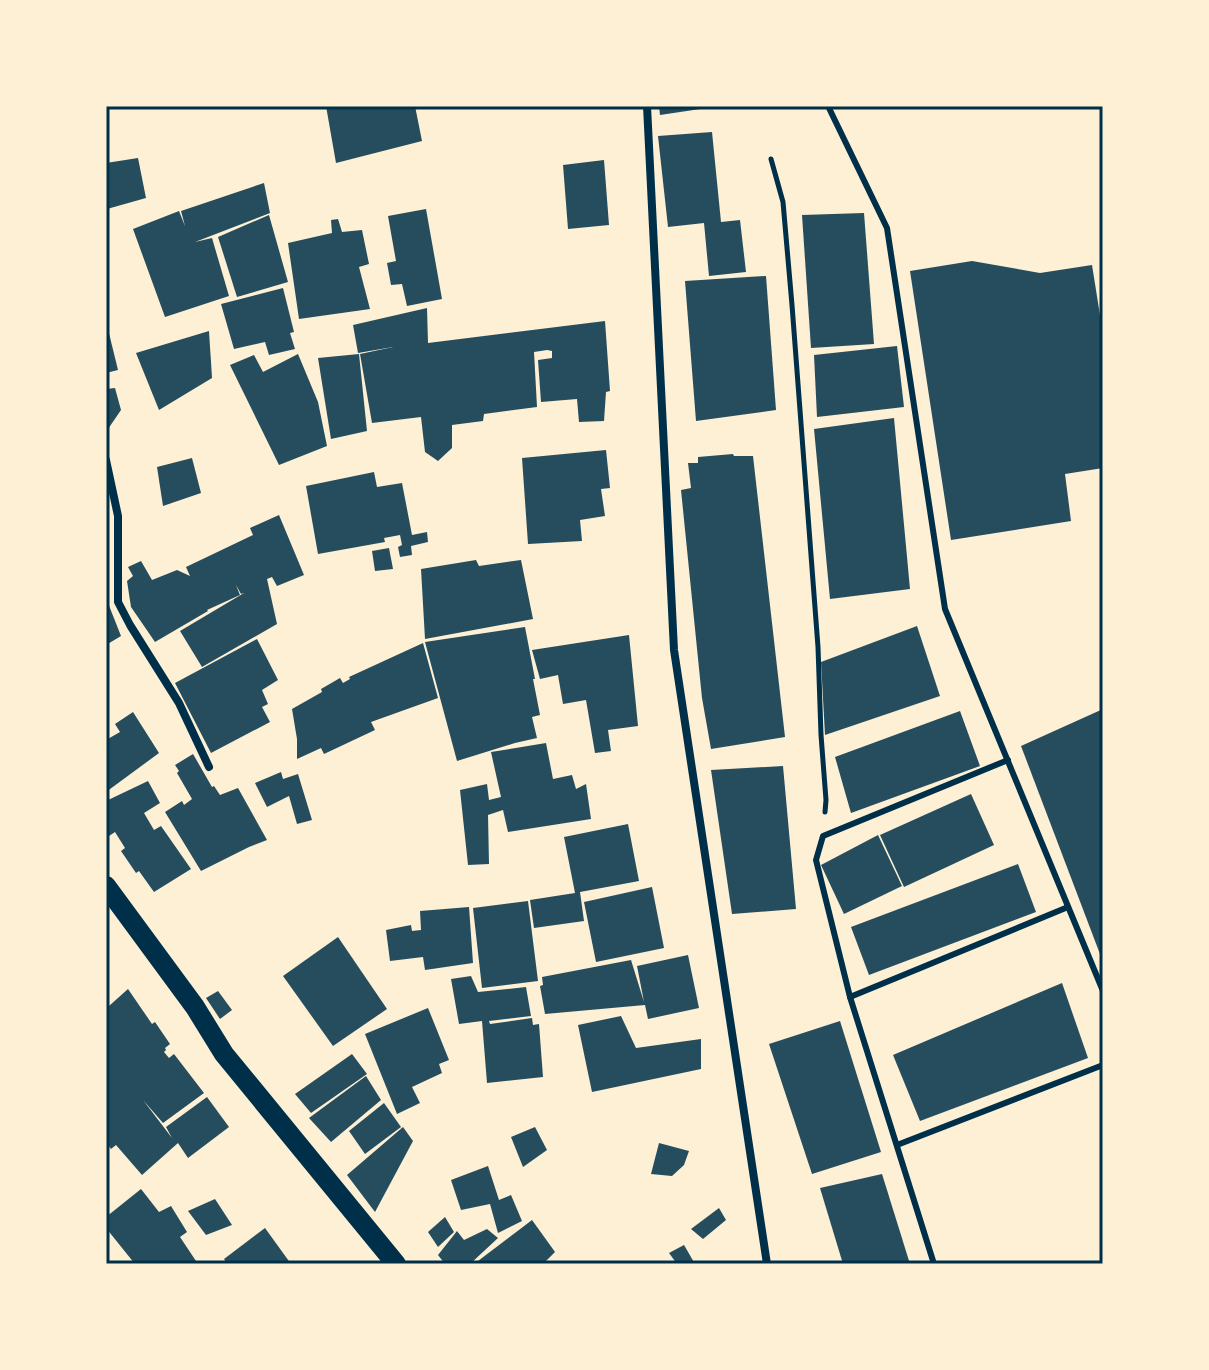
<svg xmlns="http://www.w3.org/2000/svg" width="1209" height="1370" font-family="'Public Sans',sans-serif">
	<rect width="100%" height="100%" fill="#fdf0d5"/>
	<g fill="#264d5e">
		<polygon points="326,106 415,106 422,141 336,163"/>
		<polygon points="659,106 707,106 707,108 660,115"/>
		<polygon points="712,132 721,222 740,220 746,272 709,276 704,223 668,227 658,136"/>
		<polygon points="138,158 146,198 107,209 106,163"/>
		<polygon points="604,160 609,225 568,229 563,165"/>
		<polygon points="264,183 270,213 195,242 212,238 229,296 165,317 133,229 179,211 185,226 181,211"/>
		<polygon points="426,209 442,299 407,306 402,284 391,285 387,263 396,261 388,216"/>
		<polygon points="864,213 874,344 811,348 802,215"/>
		<polygon points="269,215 288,282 237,297 218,237"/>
		<polygon points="338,219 342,232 362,230 369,264 359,267 370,309 299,319 288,243 332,233 331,220"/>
		<polygon points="972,261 1040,273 1092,265 1103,334 1103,468 1065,474 1071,521 951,540 910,271"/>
		<polygon points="766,276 776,410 696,421 685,281"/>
		<polygon points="283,288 294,332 290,333 295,349 269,355 265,342 234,349 221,304"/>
		<polygon points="427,308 428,343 605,321 610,391 606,392 604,421 579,422 577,399 541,402 538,360 552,358 552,351 547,350 534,352 537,407 484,414 483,421 452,425 452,448 438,461 425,452 421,417 372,423 360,354 393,347 358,353 353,325"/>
		<polygon points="107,325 118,370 106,373 106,326"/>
		<polygon points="209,331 212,378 159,410 136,353"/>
		<polygon points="897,346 904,407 817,417 814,355"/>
		<polygon points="298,354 318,402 327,446 279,465 230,365 254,355 263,372"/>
		<polygon points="359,354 367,431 331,439 318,358"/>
		<polygon points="115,388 121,410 106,432 106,389"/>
		<polygon points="894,418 910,589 830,599 814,429"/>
		<polygon points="606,450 610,488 601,489 605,516 580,520 582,541 528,544 522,458"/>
		<polygon points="733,454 734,456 753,456 785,737 711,749 702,698 681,490 691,488 688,463 698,463 698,457"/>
		<polygon points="192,458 201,493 163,506 157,467"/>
		<polygon points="374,472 377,487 402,483 412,535 427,532 428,542 411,546 412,555 400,557 398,547 402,545 400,535 384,538 385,542 318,554 306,486"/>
		<polygon points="279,515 304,575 277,586 272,577 267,579 277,624 202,667 180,631 244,593 241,594 236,585 240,595 207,610 208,611 155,642 131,607 127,581 133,576 128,567 141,561 152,580 177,570 190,576 186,567 253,535 250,528"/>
		<polygon points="389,548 393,569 375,571 372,551"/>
		<polygon points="476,560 479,566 521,560 533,619 425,639 421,569"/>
		<polygon points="106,598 121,636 106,645"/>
		<polygon points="917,626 940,696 825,735 821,662"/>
		<polygon points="525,627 535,679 533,679 540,715 532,717 537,738 515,743 457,761 425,642"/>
		<polygon points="629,635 638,726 608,730 611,751 595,753 586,700 563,704 558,675 540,679 532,650"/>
		<polygon points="257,639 278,680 262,690 268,704 262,707 270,722 211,753 175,683"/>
		<polygon points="423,643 438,698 371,722 375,730 324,754 321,748 297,759 297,739 292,709 322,692 321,689 340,678 343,683 350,679 349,677"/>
		<polygon points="1103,709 1103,962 1021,746"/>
		<polygon points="960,711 980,766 851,813 835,757"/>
		<polygon points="133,712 159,753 106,792 106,740 120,732 115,724"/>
		<polygon points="546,743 553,779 572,775 576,789 586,784 591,819 508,832 503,810 488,815 489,864 468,865 460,790 487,784 489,800 501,797 491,752"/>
		<polygon points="193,754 212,787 214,786 220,795 238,788 267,840 249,847 201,871 165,812 182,801 184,805 192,799 177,773 179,771 175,765"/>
		<polygon points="783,766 796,909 732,914 711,770"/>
		<polygon points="281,772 283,779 298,774 312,820 297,824 289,796 267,807 255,783"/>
		<polygon points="148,781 160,803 144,813 154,830 161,826 191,869 154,892 139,871 136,873 121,851 125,848 115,832 106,838 106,801"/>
		<polygon points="971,794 994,845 904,887 880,835"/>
		<polygon points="628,824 639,881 580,892 584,921 534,928 530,900 575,893 564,837"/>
		<polygon points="878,835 902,886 844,914 821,865"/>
		<polygon points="1018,864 1036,912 869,975 851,927"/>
		<polygon points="652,887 664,948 596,962 584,902"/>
		<polygon points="528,901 538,981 482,988 473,908"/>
		<polygon points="469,907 473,963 425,970 423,957 390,961 386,930 411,925 412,931 421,930 420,911"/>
		<polygon points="338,937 387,1009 333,1046 283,976"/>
		<polygon points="688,955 699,1008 648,1019 645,1005 545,1014 540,986 543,985 542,977 631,960 644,1002 637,966"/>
		<polygon points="471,976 478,992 526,987 531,1016 489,1021 490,1024 532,1018 533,1025 539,1024 543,1077 487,1083 482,1021 459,1024 451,979"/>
		<polygon points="1062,983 1088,1058 920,1121 893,1055"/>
		<polygon points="128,989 152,1024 155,1022 170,1044 165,1048 166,1050 164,1052 169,1058 174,1054 204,1093 163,1123 143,1100 172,1138 166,1127 207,1097 229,1127 188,1158 178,1143 142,1175 116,1145 111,1149 106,1142 106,1001 109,1006"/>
		<polygon points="218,991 232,1010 220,1019 206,998"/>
		<polygon points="428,1008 449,1060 439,1064 442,1073 412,1087 420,1103 397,1114 365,1034"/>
		<polygon points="621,1016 636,1048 701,1039 701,1069 592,1092 578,1025"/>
		<polygon points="840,1021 881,1152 812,1174 769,1044"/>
		<polygon points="352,1054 367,1074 311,1113 295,1094"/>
		<polygon points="366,1076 381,1100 331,1142 309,1118"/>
		<polygon points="384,1103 401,1127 365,1154 349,1131"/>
		<polygon points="403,1127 413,1141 375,1212 347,1175"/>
		<polygon points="535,1127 547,1150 523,1167 511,1137"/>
		<polygon points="659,1143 689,1151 684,1165 672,1176 651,1174"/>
		<polygon points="488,1166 499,1200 511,1195 522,1221 498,1233 490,1204 461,1210 451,1180"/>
		<polygon points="882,1174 910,1264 843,1264 820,1188"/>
		<polygon points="141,1189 159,1212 171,1206 187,1232 180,1237 198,1264 135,1264 106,1228 106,1217"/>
		<polygon points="215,1199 232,1225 206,1235 188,1211"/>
		<polygon points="719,1208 726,1220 703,1239 691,1229"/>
		<polygon points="445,1217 454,1232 438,1247 428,1232"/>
		<polygon points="532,1220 555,1252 543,1264 474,1264"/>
		<polygon points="265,1228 291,1264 227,1264 224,1259"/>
		<polygon points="487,1229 498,1238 470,1264 445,1264 438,1255 457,1231 464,1240"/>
		<polygon points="684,1245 695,1264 677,1264 669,1253"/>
	</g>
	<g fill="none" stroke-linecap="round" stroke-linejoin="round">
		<polyline stroke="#003049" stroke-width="5" points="771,159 783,202 792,305 818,647 821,735 826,800 825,812"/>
		<g stroke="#003049" stroke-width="6">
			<polyline points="828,106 887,228 945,609 1103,991"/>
			<polyline points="850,997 1068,907"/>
			<polyline points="897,1145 1103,1065"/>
			<polyline points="934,1264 850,997 816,860 823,836 1008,760"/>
		</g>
		<g stroke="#003049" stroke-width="8">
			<polyline points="647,106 674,650 767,1264"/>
			<polyline points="106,460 118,516 118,602 130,625 179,703 209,767"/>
		</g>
		<polyline stroke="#003049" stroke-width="20" points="106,886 195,1007 224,1054 396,1264"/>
	</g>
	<rect width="1209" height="1370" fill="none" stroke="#fdf0d5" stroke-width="216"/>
	<rect x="108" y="108" width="993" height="1154" fill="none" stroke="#003049" stroke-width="3"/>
</svg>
